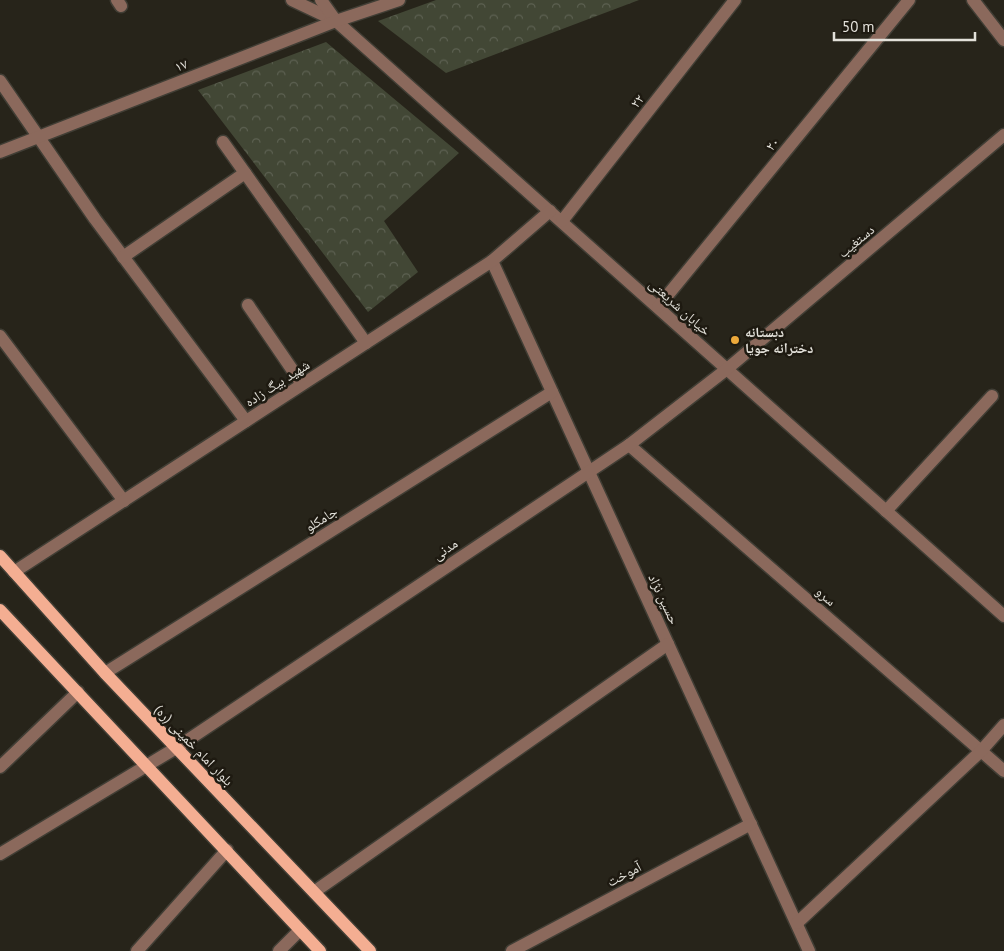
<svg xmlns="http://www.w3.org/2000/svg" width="1004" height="951" font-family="'PT Sans','Noto Naskh Arabic',sans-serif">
	<defs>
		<pattern id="forest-crowns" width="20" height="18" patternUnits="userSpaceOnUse" patternTransform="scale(1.25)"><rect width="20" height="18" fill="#424735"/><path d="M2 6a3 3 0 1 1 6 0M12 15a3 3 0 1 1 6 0" fill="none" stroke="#5d6152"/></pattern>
	</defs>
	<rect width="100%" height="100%" fill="#27241a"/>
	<g fill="url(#forest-crowns)">
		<polygon points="436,0 639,0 446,73 378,21"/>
		<polygon points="326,42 459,153 384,221 418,272 368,312 198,90"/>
	</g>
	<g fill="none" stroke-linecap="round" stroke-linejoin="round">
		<defs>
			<g id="minor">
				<polyline points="117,0 121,6"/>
				<polyline points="292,0 334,20"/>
				<polyline points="321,0 336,21 1004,616"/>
				<polyline points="973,0 1004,40"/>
				<polyline points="0,81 95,219 246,421"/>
				<polyline points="223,142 366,343"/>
				<polyline points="0,152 336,21 399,0"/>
				<polyline points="562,221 735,0"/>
				<polyline points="123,257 245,173"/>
				<polyline points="492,261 809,951"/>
				<polyline points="248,305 302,384"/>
				<polyline points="658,307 909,0"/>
				<polyline points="0,336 124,501"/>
				<polyline points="629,445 1004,771"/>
				<polyline points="886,511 992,396"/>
				<polyline points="14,572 492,261 550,211"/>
				<polyline points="105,673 552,392"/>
				<polyline points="0,767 78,692"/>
				<polyline points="0,854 176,748 629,445 727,369 1004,135"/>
				<polyline points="314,892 668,644"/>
				<polyline points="797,923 981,751 1004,725"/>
				<polyline points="137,951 227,850"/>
				<polyline points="279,951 300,930"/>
				<polyline points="512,951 751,824"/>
			</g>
			<g id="major">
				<polyline points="0,556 105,673 370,951"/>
				<polyline points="0,610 320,951"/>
			</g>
		</defs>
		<use href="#minor" stroke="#413e35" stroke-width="15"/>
		<use href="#major" stroke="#413e35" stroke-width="15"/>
		<use href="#minor" stroke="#8b695c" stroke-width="12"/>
		<use href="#major" stroke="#f4ae92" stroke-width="12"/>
	</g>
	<circle fill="#eca93b" stroke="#1e1a11" stroke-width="2" cx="735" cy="340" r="5"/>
	<g text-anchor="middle" stroke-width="5" stroke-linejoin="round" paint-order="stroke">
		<g font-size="14" fill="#e3e1da" stroke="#1e1a11">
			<text transform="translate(181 65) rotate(-21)" y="5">۱۷</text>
			<text transform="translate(637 101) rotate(-52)" y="5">۲۲</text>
			<text transform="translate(772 144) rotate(-51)" y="5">۲۰</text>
			<text transform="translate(856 241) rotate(-40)" y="5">دستغیب</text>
			<text transform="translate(680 307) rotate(42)" y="5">خیابان شریعتی</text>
			<text transform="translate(277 383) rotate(-33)" y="5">شهید بیگ زاده</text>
			<text transform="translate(321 519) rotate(-32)" y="5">جامکلو</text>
			<text transform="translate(445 549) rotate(-34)" y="5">مدنی</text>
			<text transform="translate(826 596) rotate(41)" y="5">سرو</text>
			<text transform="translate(664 599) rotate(65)" y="5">حسین نژاد</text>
			<text transform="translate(194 745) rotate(46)" y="5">بلوار امام خمینی (ره)</text>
			<text transform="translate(624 874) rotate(-28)" y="5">آموخت</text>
		</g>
		<g font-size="14" font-weight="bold" fill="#e3e1da" stroke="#1e1a11" text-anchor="start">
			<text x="745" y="337">دبستانه<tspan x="745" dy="16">دخترانه جويا</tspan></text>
		</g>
	</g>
	<path d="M834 32v8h141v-8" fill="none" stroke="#e3e1da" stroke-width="2.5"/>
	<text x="842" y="32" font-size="15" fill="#e3e1da" stroke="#1e1a11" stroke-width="4" paint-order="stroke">50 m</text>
</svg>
